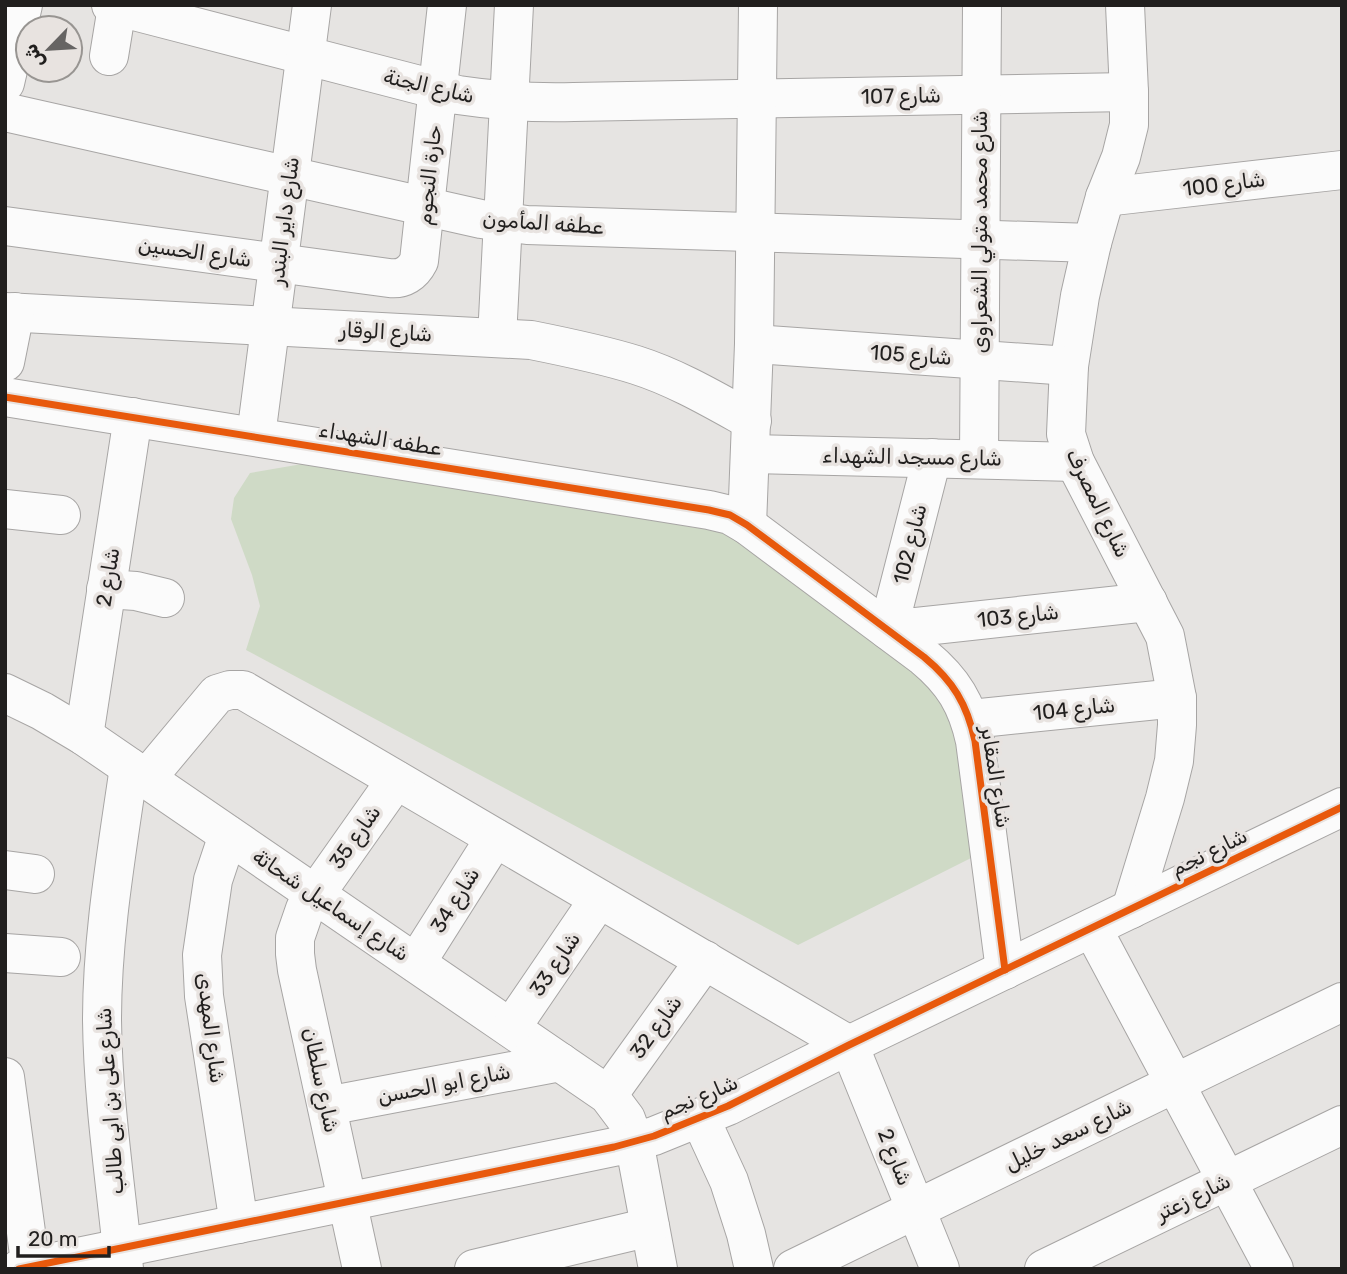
<svg xmlns="http://www.w3.org/2000/svg" width="1347" height="1274" font-family="Rubik,'Noto Sans Arabic',sans-serif">
	<rect width="100%" height="100%" fill="#e6e4e2"/>
	<polygon fill="#cfdac6" points="308,463 697,528 725,523 960,702 973,857 798,945 246,650 260,606 252,575 231,519 234,498 250,473"/>
	<g fill="none" stroke-linecap="round" stroke-linejoin="round">
		<defs>
			<g id="minor">
				<path d="M111 5 458 95C497 101 535 103 574 102L1129 92"/>
				<polyline points="1125,5 1129,92 1129,125 1121,157 1105,197 1092,243 1080,296 1069,366 1066,434 1075,462 1165,636 1177,698 1177,725 1174,761 1165,798 1131,909"/>
				<polyline points="109,56 117,7"/>
				<polyline points="5,83 23,5"/>
				<polyline points="5,112 481,219 527,225 1092,243"/>
				<polyline points="1105,197 1342,170"/>
				<path d="M5 226 389 278C403 280 413 273 419 261L447 5"/>
				<path d="M5 312 531 340C566 347 601 354 636 365 677 378 714 400 752 421"/>
				<polyline points="497,338 514,5"/>
				<polyline points="754,344 1069,366"/>
				<polyline points="5,362 15,312"/>
				<path d="M5 397 709 510 730 515 747 525 924 657C953 681 967 704 975 741L1005 970"/>
				<polyline points="256,436 312,5"/>
				<polyline points="750,454 1075,462"/>
				<polyline points="932,458 888,630 1148,602"/>
				<polyline points="979,459 982,5"/>
				<polyline points="5,509 61,515"/>
				<polyline points="747,525 754,344 758,5"/>
				<polyline points="106,589 136,591 165,598"/>
				<polyline points="5,693 42,711 84,736 608,1095 626,1119 634,1141 658,1269"/>
				<polyline points="971,719 1177,698"/>
				<polyline points="84,736 133,417"/>
				<polyline points="146,779 217,694 230,690 243,690 849,1045 940,1269"/>
				<polyline points="228,835 213,880 202,955 204,996 239,1224"/>
				<polyline points="5,870 35,874"/>
				<polyline points="1092,928 1274,1269"/>
				<polyline points="5,953 61,957"/>
				<polyline points="416,963 495,838"/>
				<polyline points="511,1028 599,899"/>
				<polyline points="5,1077 31,1269"/>
				<polyline points="608,1095 705,960"/>
				<polyline points="327,1106 560,1062"/>
				<polyline points="700,1118 729,1181 746,1234 754,1269"/>
				<polyline points="19,1269 614,1147 654,1136 728,1106 849,1045 1342,807"/>
				<path d="M124 1269C116 1186 103 1103 102 1020 102 935 117 851 129 767"/>
				<polyline points="362,1269 297,970 295,954 295,938 305,909 396,780"/>
				<polyline points="474,1269 650,1227"/>
				<polyline points="793,1269 1342,1002"/>
				<polyline points="1044,1269 1342,1125"/>
			</g>
		</defs>
		<use href="#minor" stroke="#a7a5a4" stroke-width="40"/>
		<use href="#minor" stroke="#fbfbfb" stroke-width="38"/>
		<defs>
			<g id="cycleway">
				<path d="M5 397 709 510 730 515 747 525 924 657C953 681 967 704 975 741L1005 970"/>
				<polyline points="19,1269 614,1147 654,1136 728,1106 849,1045 1342,807"/>
			</g>
		</defs>
		<use href="#cycleway" stroke="#e8e3e0" stroke-width="11"/>
		<use href="#cycleway" stroke="#e8590c" stroke-width="7"/>
	</g>
	<g text-anchor="middle" stroke-width="7" stroke-linejoin="round" paint-order="stroke">
		<g font-size="21" fill="#211f1e" stroke="#e8e3e0">
			<text transform="translate(429 86) rotate(13)" y="7">شارع الجنة</text>
			<text transform="translate(901 96) rotate(-1)" y="7">شارع 107</text>
			<text transform="translate(429 175) rotate(-84)" y="7">حارة النجوم</text>
			<text transform="translate(1224 184) rotate(-7)" y="7">شارع 100</text>
			<text transform="translate(284 221) rotate(-83)" y="7">شارع داير البندر</text>
			<text transform="translate(543 223) rotate(4)" y="7">عطفه المأمون</text>
			<text transform="translate(980 232) rotate(-90)" y="7">شارع محمد متولي الشعراوى</text>
			<text transform="translate(195 252) rotate(8)" y="7">شارع الحسين</text>
			<text transform="translate(386 332) rotate(3)" y="7">شارع الوقار</text>
			<text transform="translate(911 355) rotate(4)" y="7">شارع 105</text>
			<text transform="translate(380 439) rotate(9)" y="7">عطفه الشهداء</text>
			<text transform="translate(912 457) rotate(1)" y="7">شارع مسجد الشهداء</text>
			<text transform="translate(1098 503) rotate(64)" y="7">شارع المصرف</text>
			<text transform="translate(910 544) rotate(-76)" y="7">شارع 102</text>
			<text transform="translate(108 577) rotate(-81)" y="7">شارع 2</text>
			<text transform="translate(1018 616) rotate(-6)" y="7">شارع 103</text>
			<text transform="translate(1074 709) rotate(-6)" y="7">شارع 104</text>
			<text transform="translate(996 777) rotate(81)" y="7">شارع المقابر</text>
			<text transform="translate(355 837) rotate(-55)" y="7">شارع 35</text>
			<text transform="translate(1209 852) rotate(-26)" y="7">شارع نجم</text>
			<text transform="translate(455 900) rotate(-58)" y="7">شارع 34</text>
			<text transform="translate(331 905) rotate(34)" y="7">شارع إسماعيل شحاتة</text>
			<text transform="translate(555 964) rotate(-56)" y="7">شارع 33</text>
			<text transform="translate(656 1027) rotate(-54)" y="7">شارع 32</text>
			<text transform="translate(211 1028) rotate(83)" y="7">شارع المهدى</text>
			<text transform="translate(321 1080) rotate(78)" y="7">شارع سلطان</text>
			<text transform="translate(444 1084) rotate(-11)" y="7">شارع ابو الحسن</text>
			<text transform="translate(699 1097) rotate(-23)" y="7">شارع نجم</text>
			<text transform="translate(110 1101) rotate(-94)" y="7">شارع على بن ابى طالب</text>
			<text transform="translate(1068 1135) rotate(-26)" y="7">شارع سعد خليل</text>
			<text transform="translate(895 1157) rotate(68)" y="7">شارع 2</text>
			<text transform="translate(1193 1197) rotate(-26)" y="7">شارع زعتر</text>
		</g>
	</g>
	<rect width="1347" height="1274" fill="none" stroke="#211f1e" stroke-width="14"/>
	<g transform="translate(49 49) rotate(245)"><circle r="33" fill="#e8e3e0" stroke="#989592" stroke-width="2"/>
	<path d="M0-5L12 26L0 18L-12 26Z" fill="#666463"/>
	<text y="-10" font-size="19" font-weight="bold" text-anchor="middle" fill="#211f1e">ش</text>
	</g>
	<path d="M18 1246v10h91v-10" fill="none" stroke="#211f1e" stroke-width="3.5"/>
	<text x="28" y="1246" font-size="21" fill="#211f1e" stroke="#e8e3e0" stroke-width="5" paint-order="stroke">20 m</text>
</svg>
